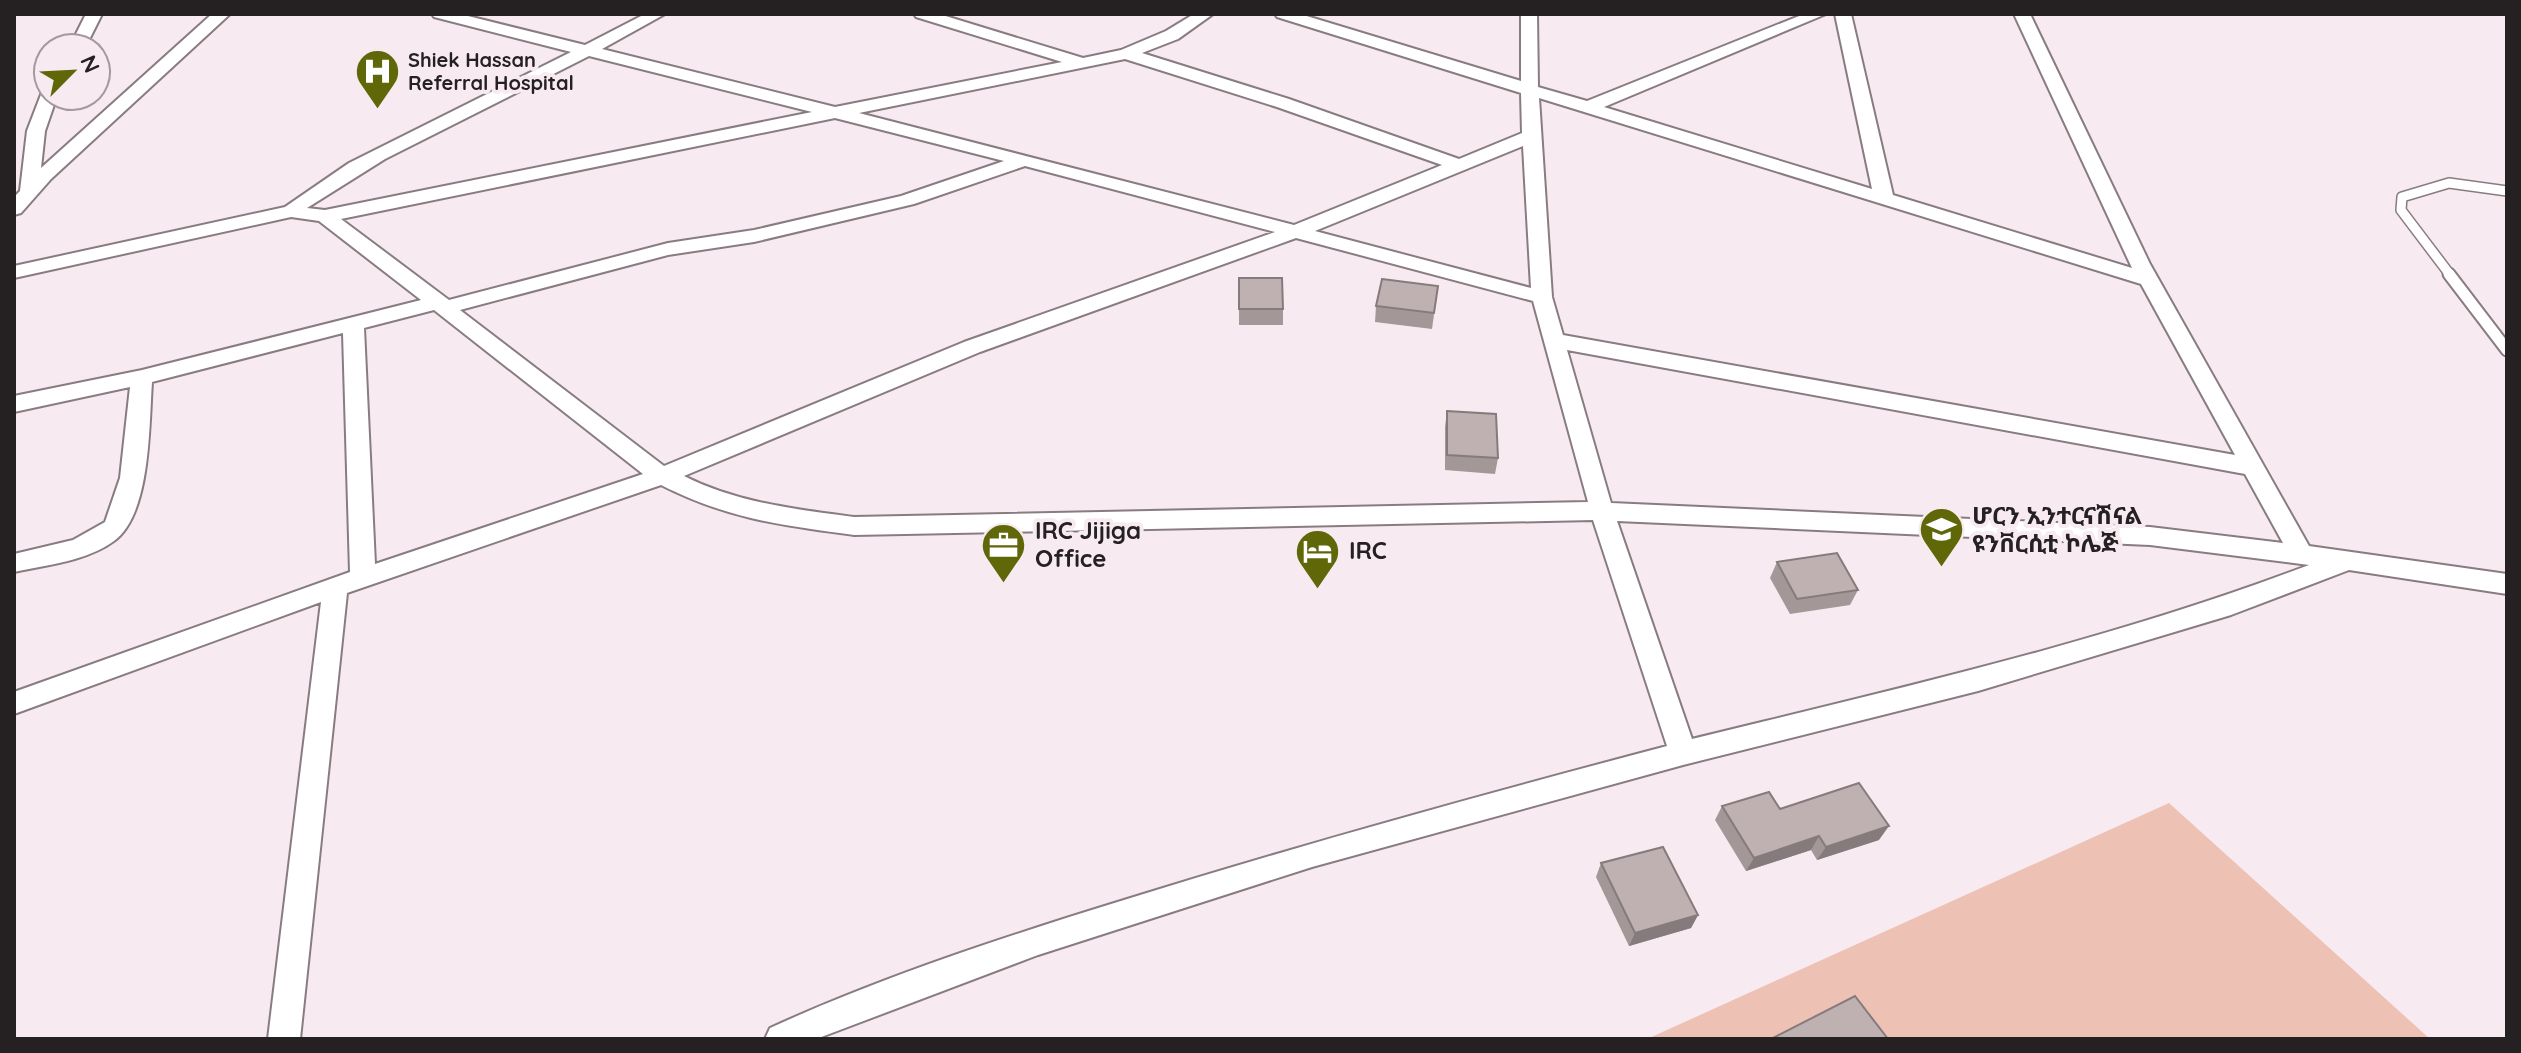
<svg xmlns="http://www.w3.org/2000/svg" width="2521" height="1053" font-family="Quicksand,'Noto Sans Ethiopic',sans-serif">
	<rect width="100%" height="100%" fill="#f8eaf1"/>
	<polygon fill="#edc1b4" points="2169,803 2430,1039 1647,1039"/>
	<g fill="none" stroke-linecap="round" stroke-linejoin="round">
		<defs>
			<polyline id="service-far1" points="2451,276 2401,210 2402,197 2449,183 2507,191"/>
			<polyline id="service" points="2449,274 2507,350"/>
			<g id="minor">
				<polygon points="86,14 102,14 85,48 69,48"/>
				<polygon points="212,14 230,14 51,179 21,213 14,215 14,197 20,191 27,131 42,92 48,91 48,96 57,96 45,131 41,168"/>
				<path d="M432 14H460L585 45 645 14H665L602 49 835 107 1062 62 916 17 914 14H939L1083 58 1121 50 1166 31 1194 14H1213L1178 39 1142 53 1289 99 1459 159 1522 133 1521 93 1277 17 1275 14H1300L1521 81V14H1537L1538 87 1587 101 1804 14H1826L1604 107 1872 189 1835 14H1851L1893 195 2132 268 2014 14H2030L2150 264 2309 546 2507 574V594L2349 570 2231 615 1978 691 1683 765 1312 867 1038 955 816 1039H765L770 1028C884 976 1004 937 1124 900 1304 844 1485 794 1667 746L1593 520 854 535C781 525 728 519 661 485L347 593 300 1039H268L321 602 14 714V692L350 572 343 333 152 382C149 424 151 514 114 541 87 561 46 565 14 572V554L73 540 105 522 120 478 130 387 14 412V396L142 370 421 300 319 221 291 217 14 278V266L285 207 349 163 571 52 434 17ZM589 56 812 112 325 210 307 208 385 159ZM1125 59 1277 107 1442 165 1294 225 859 113ZM1539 98 2141 284 2235 455 1563 335 1552 297ZM835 118 1004 161 901 196 754 230 668 243 449 300 341 219ZM1523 146 1531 288 1315 231ZM1025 166 1275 232 964 342 664 466 460 310 668 255 754 242 914 204ZM1296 238 1533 301 1588 502 854 517C794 509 738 503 684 476L980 352ZM434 310 643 474 375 564 364 328ZM1567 350 2245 474 2283 543 2150 527 1611 503ZM1617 521 2150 545 2309 565C2109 641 1900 688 1692 739Z"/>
			</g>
		</defs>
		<use href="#service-far1" stroke="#887c82" stroke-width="12"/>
		<use href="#service" stroke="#887c82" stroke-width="15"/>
		<use href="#minor" stroke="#887c82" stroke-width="4"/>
		<use href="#service-far1" stroke="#fff" stroke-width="9"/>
		<use href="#service" stroke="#fff" stroke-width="11"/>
		<use href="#minor" fill="#fff" fill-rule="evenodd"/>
	</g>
	<g fill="#a49798">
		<polygon points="1239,278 1283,309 1283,325 1239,325"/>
		<polygon points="1438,286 1432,329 1375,322 1376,306"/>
		<polygon points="1447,411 1498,458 1495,474 1445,470 1445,427"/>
		<polygon points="1777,562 1858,590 1850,605 1790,614 1770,578"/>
		<polygon points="1722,806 1780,809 1879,840 1817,860 1811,850 1746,871 1715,820"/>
		<polygon points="1601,863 1698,915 1691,928 1629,946 1596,877"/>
	</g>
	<g fill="#867b7c">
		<polygon points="1889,826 1879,840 1817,860 1826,847"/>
		<polygon points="1819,836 1811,850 1746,871 1754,858"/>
		<polygon points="1698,915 1691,928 1629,946 1635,933"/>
	</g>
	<g fill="#bfb0b1" stroke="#867b7c" stroke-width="2">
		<polygon points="1239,278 1282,278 1283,309 1239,309"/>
		<polygon points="1382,279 1438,286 1434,313 1376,306"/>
		<polygon points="1447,411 1496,414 1498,458 1447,455"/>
		<polygon points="1837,553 1858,590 1797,599 1777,562"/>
		<polygon points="1859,783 1889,826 1826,847 1819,836 1754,858 1722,806 1769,792 1780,809"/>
		<polygon points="1663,847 1698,915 1635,933 1601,863"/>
		<polygon points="1855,996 1888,1039 1771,1039"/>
	</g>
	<defs>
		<symbol id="hospital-pin" viewBox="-11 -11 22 30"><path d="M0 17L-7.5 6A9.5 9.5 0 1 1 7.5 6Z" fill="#606709" stroke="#f8eaf1"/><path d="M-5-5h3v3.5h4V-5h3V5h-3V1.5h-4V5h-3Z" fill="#fff"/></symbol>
		<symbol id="university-pin" viewBox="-11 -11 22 30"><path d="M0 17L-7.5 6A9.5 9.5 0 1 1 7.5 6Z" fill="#606709" stroke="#f8eaf1"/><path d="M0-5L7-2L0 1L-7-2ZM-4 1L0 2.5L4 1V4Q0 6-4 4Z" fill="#fff"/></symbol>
		<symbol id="office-pin" viewBox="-11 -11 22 30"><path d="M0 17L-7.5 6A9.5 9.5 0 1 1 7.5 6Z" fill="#606709" stroke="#f8eaf1"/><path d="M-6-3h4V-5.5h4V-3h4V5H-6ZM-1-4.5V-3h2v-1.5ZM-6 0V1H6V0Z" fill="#fff"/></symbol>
		<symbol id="hotel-pin" viewBox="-11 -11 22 30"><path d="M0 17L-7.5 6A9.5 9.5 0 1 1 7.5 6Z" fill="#606709" stroke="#f8eaf1"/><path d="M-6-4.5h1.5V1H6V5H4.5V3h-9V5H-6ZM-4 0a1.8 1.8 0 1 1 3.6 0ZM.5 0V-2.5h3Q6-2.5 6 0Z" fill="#fff"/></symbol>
	</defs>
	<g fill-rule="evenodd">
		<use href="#hospital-pin" x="352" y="46" width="51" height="69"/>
		<use href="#university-pin" x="1916" y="504" width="51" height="69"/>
		<use href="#office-pin" x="978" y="520" width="51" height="69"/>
		<use href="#hotel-pin" x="1292" y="526" width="51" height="69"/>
	</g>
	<g text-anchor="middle" stroke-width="8" stroke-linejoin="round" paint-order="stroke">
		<g font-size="20" font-weight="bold" fill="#252022" stroke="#f8eaf1" text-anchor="start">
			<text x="408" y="67">Shiek Hassan<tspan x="408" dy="23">Referral Hospital</tspan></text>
		</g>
		<g font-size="24" font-weight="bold" fill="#252022" stroke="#f8eaf1" text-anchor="start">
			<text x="1972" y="524">ሆርን ኢንተርናሽናል<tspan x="1972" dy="28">ዩንቨርሲቲ ኮሌጅ</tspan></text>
			<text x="1035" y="539">IRC Jijiga<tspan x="1035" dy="28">Office</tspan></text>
			<text x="1349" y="559">IRC</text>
		</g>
	</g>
	<rect width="2521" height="1053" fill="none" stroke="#252022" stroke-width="32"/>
	<g transform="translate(72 72) rotate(66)"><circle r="38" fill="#f8eaf1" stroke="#a4999e" stroke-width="2"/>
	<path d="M0-6L14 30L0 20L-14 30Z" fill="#606709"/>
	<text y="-12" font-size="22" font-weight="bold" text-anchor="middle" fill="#252022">N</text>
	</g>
</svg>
